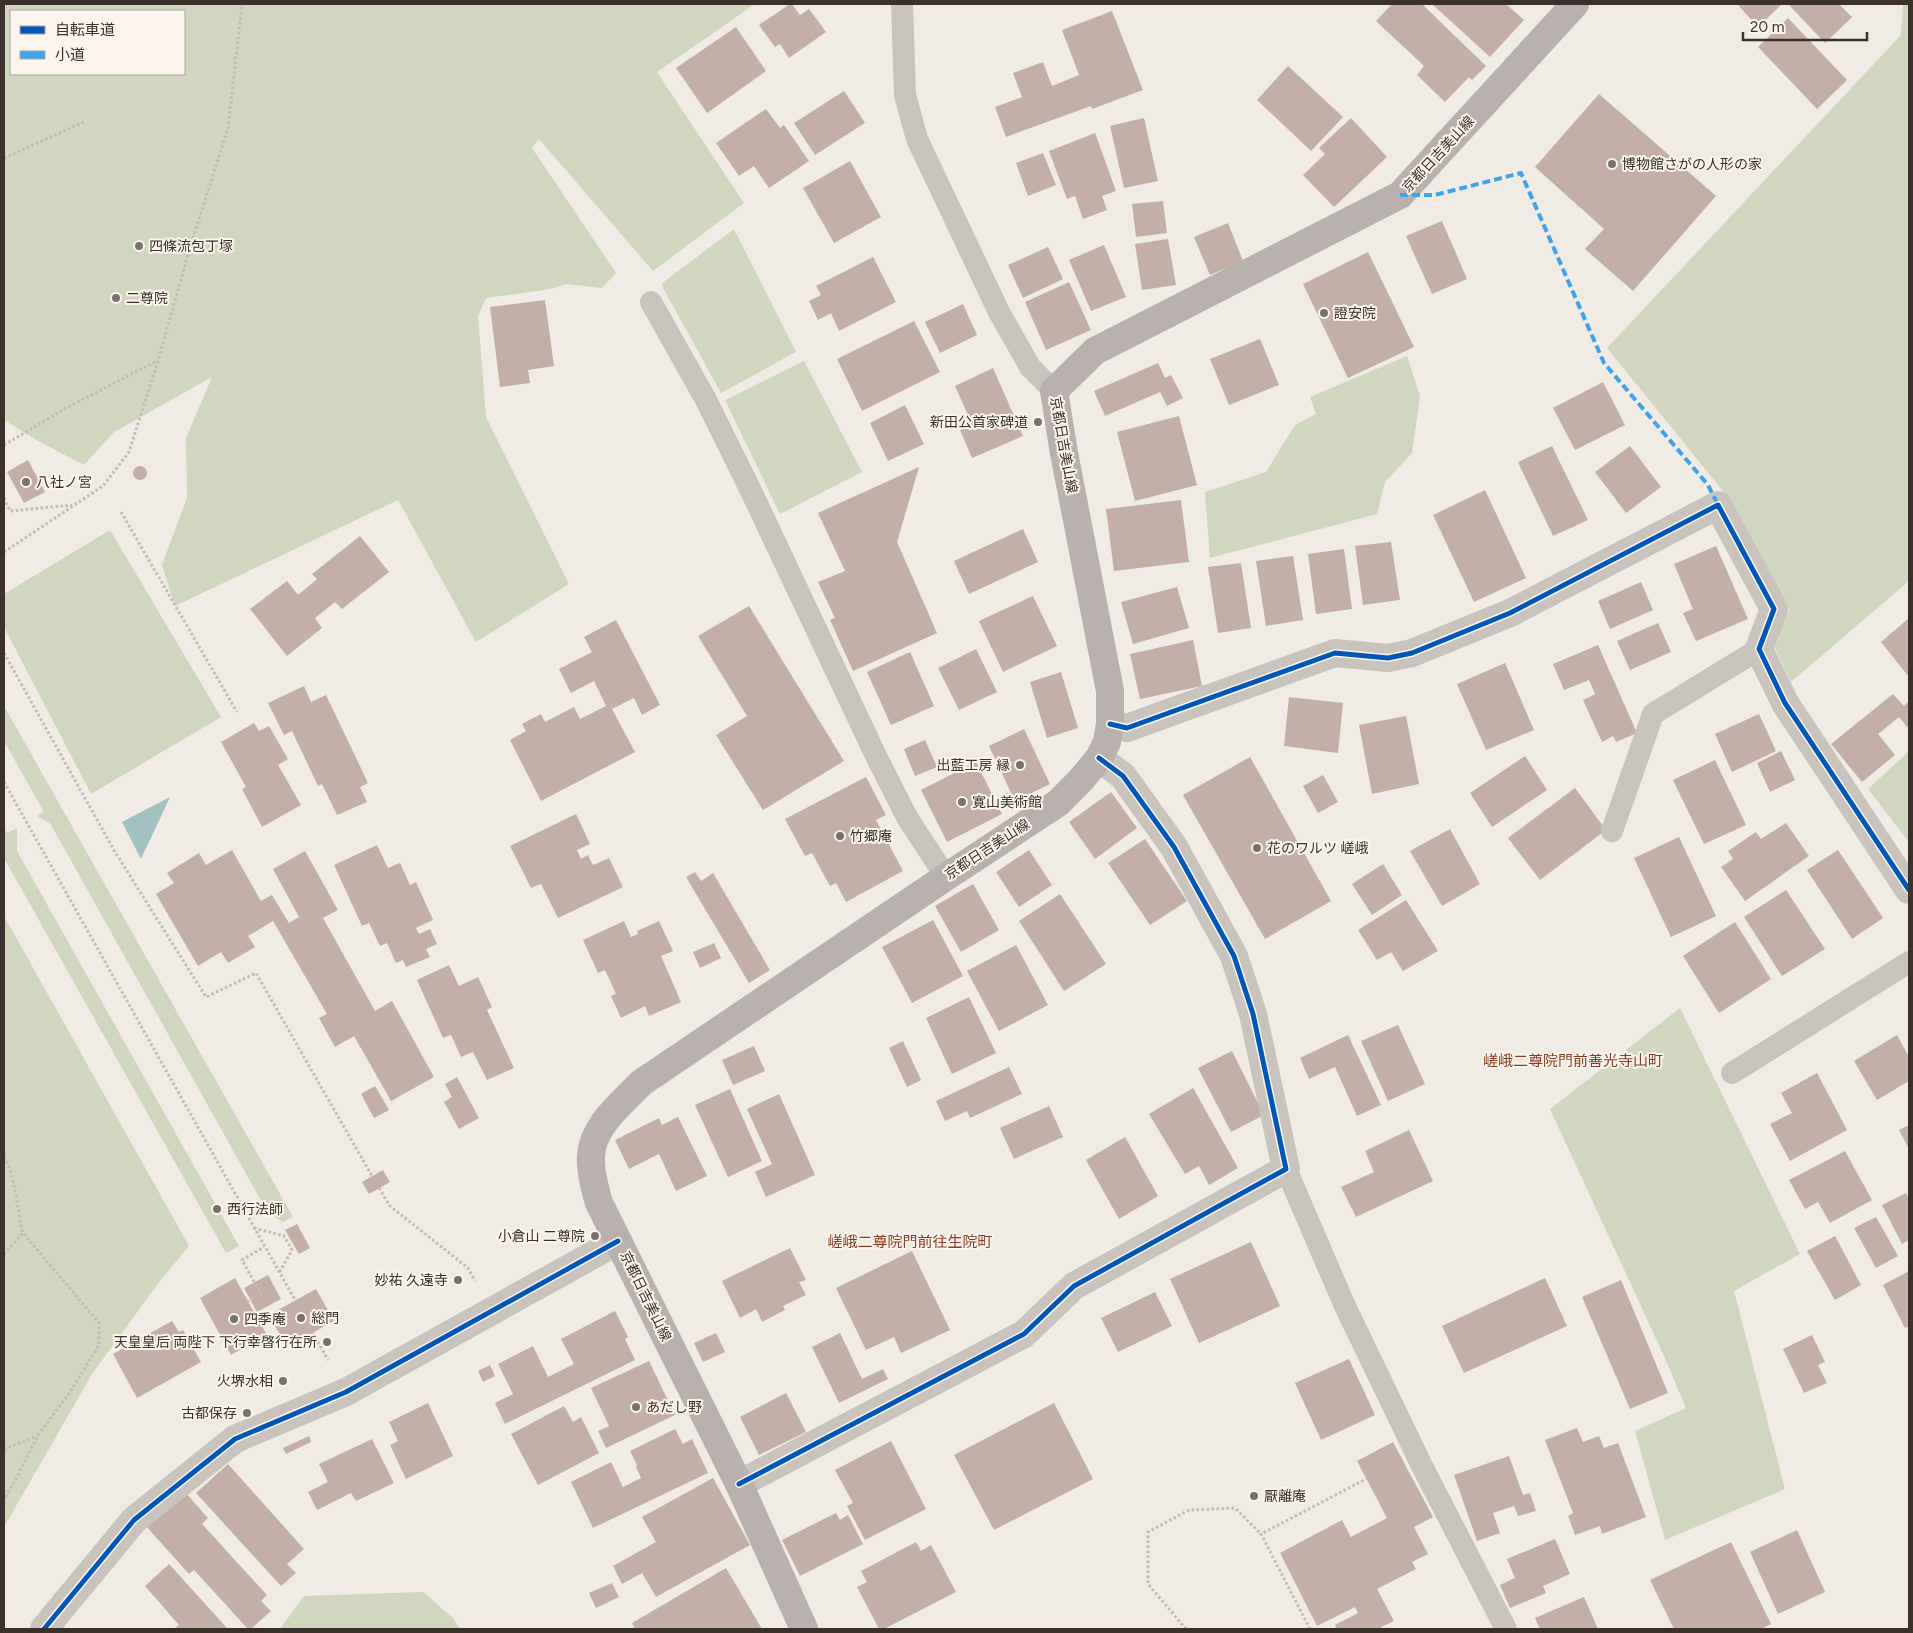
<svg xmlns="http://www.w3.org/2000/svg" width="1913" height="1633" font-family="Figtree,'Noto Sans JP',sans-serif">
	<rect width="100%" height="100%" fill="#f0ebe5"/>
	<g fill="#d1d6bf" fill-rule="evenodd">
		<path d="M4 4H755L657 72 744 203 653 271 539 139 532 148 616 273 602 288 566 284 551 289 486 298 478 316 486 417 569 584 476 642 398 500 175 606 162 565 187 498 186 438 212 377 114 432 84 465 38 441 4 420ZM11 11H184V74H11Z"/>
		<polygon points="1903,4 1909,4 1909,581 1791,682 1774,646 1789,610 1723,491 1607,348 1901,35"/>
		<polygon points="734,229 796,352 721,393 661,284"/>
		<polygon points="1407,356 1420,396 1412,453 1385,482 1377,514 1210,558 1205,492 1266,472 1295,425 1316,414 1310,397"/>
		<polygon points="804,361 862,472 780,514 725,400"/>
		<polygon points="110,530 221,717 91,794 4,627 4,594"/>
		<polygon points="4,706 293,1217 283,1222 268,1213 50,823 37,816 44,812 4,741"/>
		<polygon points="1909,751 1909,842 1868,789"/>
		<polygon points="4,828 7,833 17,828 17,851 239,1246 226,1253 4,858"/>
		<polygon points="4,916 189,1246 160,1281 92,1374 4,1527"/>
		<polygon points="1680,1008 1800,1254 1734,1291 1785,1489 1665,1540 1635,1431 1686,1408 1664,1356 1550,1109"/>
		<polygon points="423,1592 453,1618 460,1629 280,1629 304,1596"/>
	</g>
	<polygon fill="#a1c2c1" points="170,797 141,859 122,822"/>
	<g fill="#c3afa7">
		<polygon points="790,4 792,4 800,15 809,9 826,32 789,58 780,44 775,47 759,25"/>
		<polygon points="1392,4 1422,4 1486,66 1472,80 1469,77 1445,102 1417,75 1424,66 1376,21"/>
		<polygon points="1432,4 1506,4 1524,20 1490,57"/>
		<polygon points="1737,4 1782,4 1758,27"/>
		<polygon points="1791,4 1839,4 1852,17 1825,43 1789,5"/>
		<polygon points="1112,11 1143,90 1092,109 1091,106 1006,137 995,107 1022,97 1013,73 1043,62 1052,86 1079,75 1062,30"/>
		<polygon points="1788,18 1847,80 1817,109 1758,47"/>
		<polygon points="736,27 766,71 707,113 676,68"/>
		<polygon points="1288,66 1343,117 1311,151 1257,100"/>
		<polygon points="844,91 865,123 815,155 794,123"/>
		<polygon points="1599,94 1716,196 1633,291 1585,249 1604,229 1535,167"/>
		<polygon points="766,109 780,128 784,125 809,161 769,188 754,166 739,176 716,143"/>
		<polygon points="1144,118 1158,181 1124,188 1110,126"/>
		<polygon points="1351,118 1387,157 1334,207 1303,175 1325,154 1319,148"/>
		<polygon points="1095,133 1116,191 1102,196 1107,210 1083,219 1075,196 1067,199 1049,151"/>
		<polygon points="1043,153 1056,185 1028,196 1016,163"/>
		<polygon points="850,161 881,217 834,243 803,188"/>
		<polygon points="1163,201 1167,233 1136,237 1132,204"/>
		<polygon points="1442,221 1467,279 1432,294 1406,236"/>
		<polygon points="1228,223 1243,261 1210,275 1194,237"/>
		<polygon points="1168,239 1176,285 1142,290 1135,244"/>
		<polygon points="1104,245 1126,297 1091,311 1069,260"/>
		<polygon points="1048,247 1063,279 1023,298 1008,265"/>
		<polygon points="1368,252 1414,347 1348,378 1303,284"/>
		<polygon points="873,257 896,302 839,331 831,313 818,320 809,301 821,295 816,286"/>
		<polygon points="1069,282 1091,330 1046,350 1025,302"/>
		<polygon points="545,300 554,366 528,370 530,383 500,387 490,307"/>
		<polygon points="963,304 977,335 940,353 925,322"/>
		<polygon points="914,321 940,372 862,411 837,359"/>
		<polygon points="1260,339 1279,385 1229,405 1210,359"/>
		<polygon points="1158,363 1165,378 1171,375 1183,398 1167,406 1160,392 1105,416 1094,391"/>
		<polygon points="993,368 1023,436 972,458 960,430 972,424 955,386"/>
		<polygon points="1603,382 1625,425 1575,450 1553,408"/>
		<polygon points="905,405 924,444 888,461 870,423"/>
		<polygon points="1179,416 1197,485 1135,501 1117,432"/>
		<polygon points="1552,446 1588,520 1553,536 1518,462"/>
		<polygon points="1630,446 1661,487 1626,513 1595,472"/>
		<polygon points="28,460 45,492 24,503 7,472"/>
		<circle cx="140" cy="473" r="7"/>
		<polygon points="919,467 897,542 937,633 853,671 830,620 835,618 818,582 845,571 818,513"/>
		<polygon points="1485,490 1526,578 1474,602 1433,515"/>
		<polygon points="1181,500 1189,562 1114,571 1106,509"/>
		<polygon points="1023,529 1038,562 969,594 954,561"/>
		<polygon points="360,536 389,572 342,609 335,602 315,618 322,628 287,656 250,609 287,581 298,595 317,579 312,574"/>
		<polygon points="1391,542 1400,600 1363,605 1355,546"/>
		<polygon points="1716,546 1748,619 1696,641 1683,613 1693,609 1674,564"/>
		<polygon points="1344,549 1352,609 1316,614 1308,554"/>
		<polygon points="1293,556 1303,620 1266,626 1256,561"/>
		<polygon points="1241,563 1251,628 1218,633 1208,567"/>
		<polygon points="1641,582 1653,610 1610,629 1598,601"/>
		<polygon points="1177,587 1189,628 1133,644 1121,602"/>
		<polygon points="1033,596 1057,646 1003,672 979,621"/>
		<polygon points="749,606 844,761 763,810 716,735 747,716 698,636"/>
		<polygon points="1909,618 1909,677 1881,642"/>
		<polygon points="616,620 660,705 642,715 634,698 612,709 635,752 541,801 510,740 526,731 522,724 541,714 545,722 574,707 580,719 606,706 594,681 571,693 559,669 592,652 584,637"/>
		<polygon points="1658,623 1671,652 1630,670 1617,641"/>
		<polygon points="1193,640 1202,686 1140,699 1130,654"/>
		<polygon points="1598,645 1637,733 1616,742 1613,736 1602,742 1583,700 1595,694 1589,680 1564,690 1553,664"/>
		<polygon points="976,649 997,692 959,710 938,668"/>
		<polygon points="910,652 934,706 891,725 867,672"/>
		<polygon points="1505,663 1534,730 1486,750 1457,684"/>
		<polygon points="1061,672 1078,728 1047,738 1030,682"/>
		<polygon points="304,686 311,702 326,695 368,783 360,787 367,802 337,815 322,784 318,786 292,731 284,735 268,703"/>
		<polygon points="1893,694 1904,706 1909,701 1909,725 1907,727 1899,717 1878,734 1895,755 1862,782 1831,744"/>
		<polygon points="1289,697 1343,703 1338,753 1284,746"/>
		<polygon points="1759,714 1776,751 1732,772 1715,734"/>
		<polygon points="1406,716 1419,784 1372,794 1359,725"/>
		<polygon points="254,723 259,731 269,726 288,759 278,765 301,805 262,827 242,789 246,787 221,742"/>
		<polygon points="1024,729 1050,784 1015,801 989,746"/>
		<polygon points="925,740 937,767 915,776 904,749"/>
		<polygon points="1781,751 1795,780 1770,792 1757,763"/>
		<polygon points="1525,756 1547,790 1492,827 1470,793"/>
		<polygon points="1250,757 1331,901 1265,939 1183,795"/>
		<polygon points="1715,760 1746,825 1704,844 1673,780"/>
		<polygon points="976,762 1002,814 947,842 921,790"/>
		<polygon points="1323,775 1338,802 1318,813 1303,786"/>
		<polygon points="866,777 886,815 876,820 903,871 846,902 836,883 830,886 812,853 805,856 785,819"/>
		<polygon points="1575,788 1606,830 1540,880 1508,838"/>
		<polygon points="1111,792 1137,828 1095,859 1069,822"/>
		<polygon points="576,814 590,844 577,850 581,859 588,855 593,865 609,858 623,887 558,918 541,884 531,888 510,846"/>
		<polygon points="1786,823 1809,856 1745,901 1721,867 1733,859 1728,851 1756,832 1761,839"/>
		<polygon points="1450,829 1480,884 1442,906 1410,851"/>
		<polygon points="1679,837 1716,916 1671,937 1634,858"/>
		<polygon points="1145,839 1187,901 1150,925 1108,863"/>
		<polygon points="377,845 388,868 400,863 410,885 416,882 433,920 416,928 419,934 430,929 437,944 426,949 430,957 406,967 403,960 396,963 387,943 380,946 369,923 362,926 334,865"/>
		<polygon points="232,850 261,901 272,895 289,923 299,917 273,869 305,851 338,910 323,918 375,1011 392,1001 434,1077 391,1101 354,1036 335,1047 319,1018 327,1014 273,921 248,936 255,947 228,963 221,952 198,966 156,894 174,883 167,873 199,853 206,865"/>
		<polygon points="1029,850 1052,885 1019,907 996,872"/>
		<polygon points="1838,850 1883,918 1852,939 1807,870"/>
		<polygon points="1383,864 1402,895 1372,915 1352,884"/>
		<polygon points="695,872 701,881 713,873 770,970 749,983 686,877"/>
		<polygon points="973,884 999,930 961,952 935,906"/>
		<polygon points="1786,890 1825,949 1782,976 1744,917"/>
		<polygon points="1060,894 1106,964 1064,991 1019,921"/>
		<polygon points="1406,900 1438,951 1403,971 1391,952 1377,960 1358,930"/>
		<polygon points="933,920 963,976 912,1003 882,947"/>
		<polygon points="624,921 631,937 638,934 637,931 659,921 673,951 661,956 681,1002 649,1016 645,1006 621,1018 611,996 616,994 605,970 598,973 583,940"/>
		<polygon points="1735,922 1771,979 1719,1013 1683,956"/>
		<polygon points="714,943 721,958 700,968 693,952"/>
		<polygon points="1016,945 1048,1005 999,1031 967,971"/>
		<polygon points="449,965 459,986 478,977 492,1007 487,1010 514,1068 487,1080 473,1052 461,1057 451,1035 443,1038 417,980"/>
		<polygon points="969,997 996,1053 952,1074 926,1018"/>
		<polygon points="1398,1025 1425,1084 1388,1101 1361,1041"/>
		<polygon points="1348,1035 1381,1105 1357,1116 1335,1067 1309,1079 1300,1058"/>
		<polygon points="1897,1035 1909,1057 1909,1081 1877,1100 1854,1061"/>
		<polygon points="903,1041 921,1080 907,1087 889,1048"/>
		<polygon points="754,1046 765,1071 733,1085 722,1060"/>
		<polygon points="1232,1051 1264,1115 1231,1132 1198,1068"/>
		<polygon points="1009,1067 1022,1094 970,1118 967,1111 945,1121 936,1101"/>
		<polygon points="1817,1073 1847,1130 1790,1161 1770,1124 1792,1113 1781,1093"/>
		<polygon points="457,1077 479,1118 459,1129 444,1102 452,1097 445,1084"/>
		<polygon points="375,1086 389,1110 374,1118 361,1094"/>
		<polygon points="1193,1088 1238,1168 1209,1185 1199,1166 1185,1174 1149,1114"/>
		<polygon points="730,1089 762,1161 728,1177 695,1105"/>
		<polygon points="779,1094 815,1175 766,1197 755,1172 772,1164 747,1109"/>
		<polygon points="1049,1106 1063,1137 1014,1159 1000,1128"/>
		<polygon points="678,1117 707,1176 676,1191 659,1154 629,1169 615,1140 659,1118 662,1125"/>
		<polygon points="1909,1125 1909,1149 1899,1130"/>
		<polygon points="1409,1130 1433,1181 1356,1217 1341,1187 1374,1172 1365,1151"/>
		<polygon points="1125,1137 1158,1196 1119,1219 1086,1160"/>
		<polygon points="1845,1151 1872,1200 1830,1223 1818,1202 1805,1209 1789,1180"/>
		<polygon points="383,1170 390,1182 369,1194 362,1182"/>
		<polygon points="1906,1193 1909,1199 1909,1240 1902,1244 1882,1205"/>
		<polygon points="1876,1217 1898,1256 1876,1268 1854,1228"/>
		<polygon points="297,1224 310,1248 299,1254 285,1230"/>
		<polygon points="1835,1236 1861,1285 1835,1300 1807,1251"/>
		<polygon points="1251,1242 1280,1306 1199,1343 1170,1279"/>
		<polygon points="790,1248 806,1280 799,1282 806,1295 783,1306 785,1310 762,1322 756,1309 740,1318 722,1281"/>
		<polygon points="912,1251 950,1330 901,1353 894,1337 866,1350 836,1288"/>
		<polygon points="1909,1271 1909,1326 1905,1328 1883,1285"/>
		<polygon points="268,1275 281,1299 257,1312 244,1288"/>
		<polygon points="235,1278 267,1335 231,1355 200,1298"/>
		<polygon points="1545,1278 1567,1326 1464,1373 1442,1326"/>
		<polygon points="1621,1280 1668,1393 1630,1409 1582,1297"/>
		<polygon points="316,1289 334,1321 287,1347 269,1315"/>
		<polygon points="1155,1292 1172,1326 1118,1352 1101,1318"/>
		<polygon points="615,1311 628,1337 625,1339 635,1360 505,1424 495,1403 513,1394 498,1364 533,1346 548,1377 574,1364 561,1339"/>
		<polygon points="172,1321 179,1332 183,1330 201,1362 137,1398 113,1354"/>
		<polygon points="716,1333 725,1352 703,1362 694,1343"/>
		<polygon points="840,1333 862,1379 883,1369 888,1379 839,1403 812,1347"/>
		<polygon points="1812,1335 1825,1362 1818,1365 1827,1383 1804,1393 1783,1349"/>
		<polygon points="1349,1359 1375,1415 1321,1440 1295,1383"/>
		<polygon points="649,1361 675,1415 606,1448 598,1431 609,1426 591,1388"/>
		<polygon points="490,1365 495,1376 483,1382 478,1371"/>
		<polygon points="786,1393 806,1432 759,1455 740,1417"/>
		<polygon points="428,1403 453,1456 406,1479 390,1445 398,1441 389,1422"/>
		<polygon points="1054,1403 1093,1479 994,1530 954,1455"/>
		<polygon points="564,1406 573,1422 581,1417 599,1453 538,1485 511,1434"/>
		<polygon points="1577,1428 1583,1442 1599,1436 1604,1448 1618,1443 1646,1517 1602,1534 1600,1526 1575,1535 1568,1516 1573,1513 1545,1440"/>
		<polygon points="675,1429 683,1444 692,1439 708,1473 593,1528 571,1482 611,1462 623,1487 641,1478 636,1467 637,1465 630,1451"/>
		<polygon points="309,1436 311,1442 286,1454 283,1448"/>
		<polygon points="372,1439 394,1483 356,1501 351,1493 317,1510 308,1492 328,1482 319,1464"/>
		<polygon points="891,1441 926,1509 865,1540 847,1506 853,1503 835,1470"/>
		<polygon points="1393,1442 1433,1517 1414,1527 1428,1554 1412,1562 1416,1569 1377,1589 1394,1621 1381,1627 1382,1629 1337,1629 1335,1625 1358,1613 1355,1607 1317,1626 1280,1553 1342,1520 1351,1537 1387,1518 1357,1461"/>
		<polygon points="1509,1456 1523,1495 1530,1493 1536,1511 1518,1516 1514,1506 1493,1513 1500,1533 1477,1541 1454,1475"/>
		<polygon points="228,1464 304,1549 287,1564 296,1573 281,1586 196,1493"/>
		<polygon points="713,1478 750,1545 656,1597 642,1573 622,1584 613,1566 656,1542 642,1517"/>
		<polygon points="184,1491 208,1518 202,1524 267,1595 261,1601 271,1611 251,1629 248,1629 194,1570 189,1574 146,1526"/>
		<polygon points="836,1513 840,1520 848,1515 863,1544 800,1576 782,1540"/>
		<polygon points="1797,1530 1825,1592 1778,1614 1750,1552"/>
		<polygon points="1555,1539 1570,1574 1543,1586 1546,1593 1510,1608 1500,1585 1515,1578 1507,1559"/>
		<polygon points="916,1542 921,1551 931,1545 956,1592 884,1629 879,1629 857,1587 867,1582 861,1571"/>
		<polygon points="1731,1542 1771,1624 1761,1629 1725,1629 1724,1628 1674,1629 1650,1580"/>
		<polygon points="169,1564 227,1628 225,1629 174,1629 179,1625 145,1586"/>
		<polygon points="726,1568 762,1629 635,1629 632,1623"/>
		<polygon points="612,1583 619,1597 596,1608 589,1593"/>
		<polygon points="1584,1597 1598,1629 1540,1629 1535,1618"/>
	</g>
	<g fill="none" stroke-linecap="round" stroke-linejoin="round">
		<g stroke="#c2bbb6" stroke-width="3" stroke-dasharray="2.5 2.5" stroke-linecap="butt">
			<polyline points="4,158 86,121"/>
			<polyline points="4,445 66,408 157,361"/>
			<polyline points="4,498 10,511 72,505"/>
			<polyline points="121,512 237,712"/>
			<polyline points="4,552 103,486 129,452 158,361 191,244 228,128 242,4"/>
			<polyline points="4,653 115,852 206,997 256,973 372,1176"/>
			<polyline points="4,782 295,1300"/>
			<path d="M4 1157C15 1172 17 1212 23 1233L99 1323V1345L68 1395 38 1435 16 1479 4 1499"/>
			<polyline points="379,1188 390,1206 468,1268 475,1281"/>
			<polyline points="254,1228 284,1236 292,1250 279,1273"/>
			<polyline points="4,1254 23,1233"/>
			<polyline points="247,1302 261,1294 242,1260 264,1247"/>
			<polyline points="313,1333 328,1360"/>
			<polyline points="4,1449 37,1436"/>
			<polyline points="1186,1629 1148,1584 1148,1532 1189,1510 1235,1508 1261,1534"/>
			<polyline points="1310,1629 1261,1534 1366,1479"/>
		</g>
		<g stroke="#c9c3be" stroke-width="22">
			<polyline points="902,4 905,95 917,139 999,312 1030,367 1054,391"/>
			<polyline points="651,302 706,400 751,491 877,758 908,819 946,877"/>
			<polyline points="1612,831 1653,714 1759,649"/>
			<polyline points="1732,1073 1909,962"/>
			<polyline points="1286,1169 1344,1304 1422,1466 1506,1629"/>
		</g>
		<g stroke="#c9c3be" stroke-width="28">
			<polyline points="1110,724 1127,728 1335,653 1388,658 1412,653 1510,613 1718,505 1774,609 1759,649 1785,703 1909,890"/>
			<polyline points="739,1484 1024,1334 1074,1286 1286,1169 1253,1014 1234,956 1174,847 1123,776 1099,758"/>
			<polyline points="44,1629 134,1520 235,1439 346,1392 618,1241"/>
		</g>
		<path stroke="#b8b1ad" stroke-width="28" d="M804 1629 739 1484 599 1203C595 1188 590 1172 591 1157 591 1127 622 1103 641 1083L946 877 1058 803 1080 781 1099 758 1107 742 1110 724V691L1064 453 1054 391 1095 351 1400 195 1575 4"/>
		<polyline stroke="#3fa3eb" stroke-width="4" stroke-dasharray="8 4" stroke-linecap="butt" points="1400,195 1435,195 1521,173 1604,363 1708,485 1718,505"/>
		<defs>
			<g id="cycleway">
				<polyline points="1110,724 1127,728 1335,653 1388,658 1412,653 1510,613 1718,505 1774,609 1759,649 1785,703 1909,890"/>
				<polyline points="739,1484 1024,1334 1074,1286 1286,1169 1253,1014 1234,956 1174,847 1123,776 1099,758"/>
				<polyline points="44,1629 134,1520 235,1439 346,1392 618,1241"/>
			</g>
		</defs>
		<use href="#cycleway" stroke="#fbf5ee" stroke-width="8"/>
		<use href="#cycleway" stroke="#0057b8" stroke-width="5"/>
	</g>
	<g fill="#7a716c" stroke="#fbf5ee" stroke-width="2">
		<circle cx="1612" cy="164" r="5"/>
		<circle cx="139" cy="246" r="5"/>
		<circle cx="116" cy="298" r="5"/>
		<circle cx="1324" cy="313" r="5"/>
		<circle cx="1038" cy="422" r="5"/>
		<circle cx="26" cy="482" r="5"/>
		<circle cx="1020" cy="765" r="5"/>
		<circle cx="962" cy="802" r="5"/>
		<circle cx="840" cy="836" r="5"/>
		<circle cx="1257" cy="848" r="5"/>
		<circle cx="217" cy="1209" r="5"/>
		<circle cx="595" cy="1236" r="5"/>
		<circle cx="458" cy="1280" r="5"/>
		<circle cx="301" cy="1318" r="5"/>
		<circle cx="234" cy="1319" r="5"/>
		<circle cx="327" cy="1342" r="5"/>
		<circle cx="283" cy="1381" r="5"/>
		<circle cx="636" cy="1407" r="5"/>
		<circle cx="247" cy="1413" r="5"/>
		<circle cx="1254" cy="1496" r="5"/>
	</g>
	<g text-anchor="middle" stroke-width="4" stroke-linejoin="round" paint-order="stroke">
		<g font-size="14" fill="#3b302b" stroke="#fbf5ee">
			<text transform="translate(1438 154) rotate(-47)" y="5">京都日吉美山線</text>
			<text transform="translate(1064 445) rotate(80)" y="5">京都日吉美山線</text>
			<text transform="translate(987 849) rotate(-33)" y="5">京都日吉美山線</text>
			<text transform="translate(646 1296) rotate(64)" y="5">京都日吉美山線</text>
		</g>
		<g font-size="14" fill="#3b302b" stroke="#fbf5ee" text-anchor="start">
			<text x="1622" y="169">博物館さがの人形の家</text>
			<text x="149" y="251">四條流包丁塚</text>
			<text x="126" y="303">二尊院</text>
			<text x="1334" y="318">證安院</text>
			<text x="1028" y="427" text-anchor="end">新田公首家碑道</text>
			<text x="36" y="487">八社ノ宮</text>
			<text x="1010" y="770" text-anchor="end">出藍工房 縁</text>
			<text x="972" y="807">寛山美術館</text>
			<text x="850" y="841">竹郷庵</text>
			<text x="1267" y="853">花のワルツ 嵯峨</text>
			<text x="227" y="1214">西行法師</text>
			<text x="585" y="1241" text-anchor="end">小倉山 二尊院</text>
			<text x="448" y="1285" text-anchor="end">妙祐 久遠寺</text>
			<text x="311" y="1323">総門</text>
			<text x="244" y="1324">四季庵</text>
			<text x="317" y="1347" text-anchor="end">天皇皇后 両陛下 下行幸晵行在所</text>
			<text x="273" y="1386" text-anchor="end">火堺水相</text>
			<text x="646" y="1412">あだし野</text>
			<text x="237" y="1418" text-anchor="end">古都保存</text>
			<text x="1264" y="1501">厭離庵</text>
		</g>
		<g font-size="15" fill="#8c3b22" stroke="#fbf5ee">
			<text x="1573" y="1066">嵯峨二尊院門前善光寺山町</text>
			<text x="910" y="1247">嵯峨二尊院門前往生院町</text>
		</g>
	</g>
	<rect width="1913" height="1633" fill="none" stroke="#3b302b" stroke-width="10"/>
	<rect x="10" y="10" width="175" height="65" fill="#fbf5ee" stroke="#aea6a0"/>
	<rect x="20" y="26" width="25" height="8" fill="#0057b8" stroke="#aea6a0"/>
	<text x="55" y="35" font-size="15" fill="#3b302b">自転車道</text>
	<rect x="20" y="51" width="25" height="8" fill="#3fa3eb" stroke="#aea6a0"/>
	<text x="55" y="60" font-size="15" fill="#3b302b">小道</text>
	<path d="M1743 32v8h124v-8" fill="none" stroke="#3b302b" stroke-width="2.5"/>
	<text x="1750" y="32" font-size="15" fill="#3b302b" stroke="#fbf5ee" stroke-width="4" paint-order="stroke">20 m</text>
</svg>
